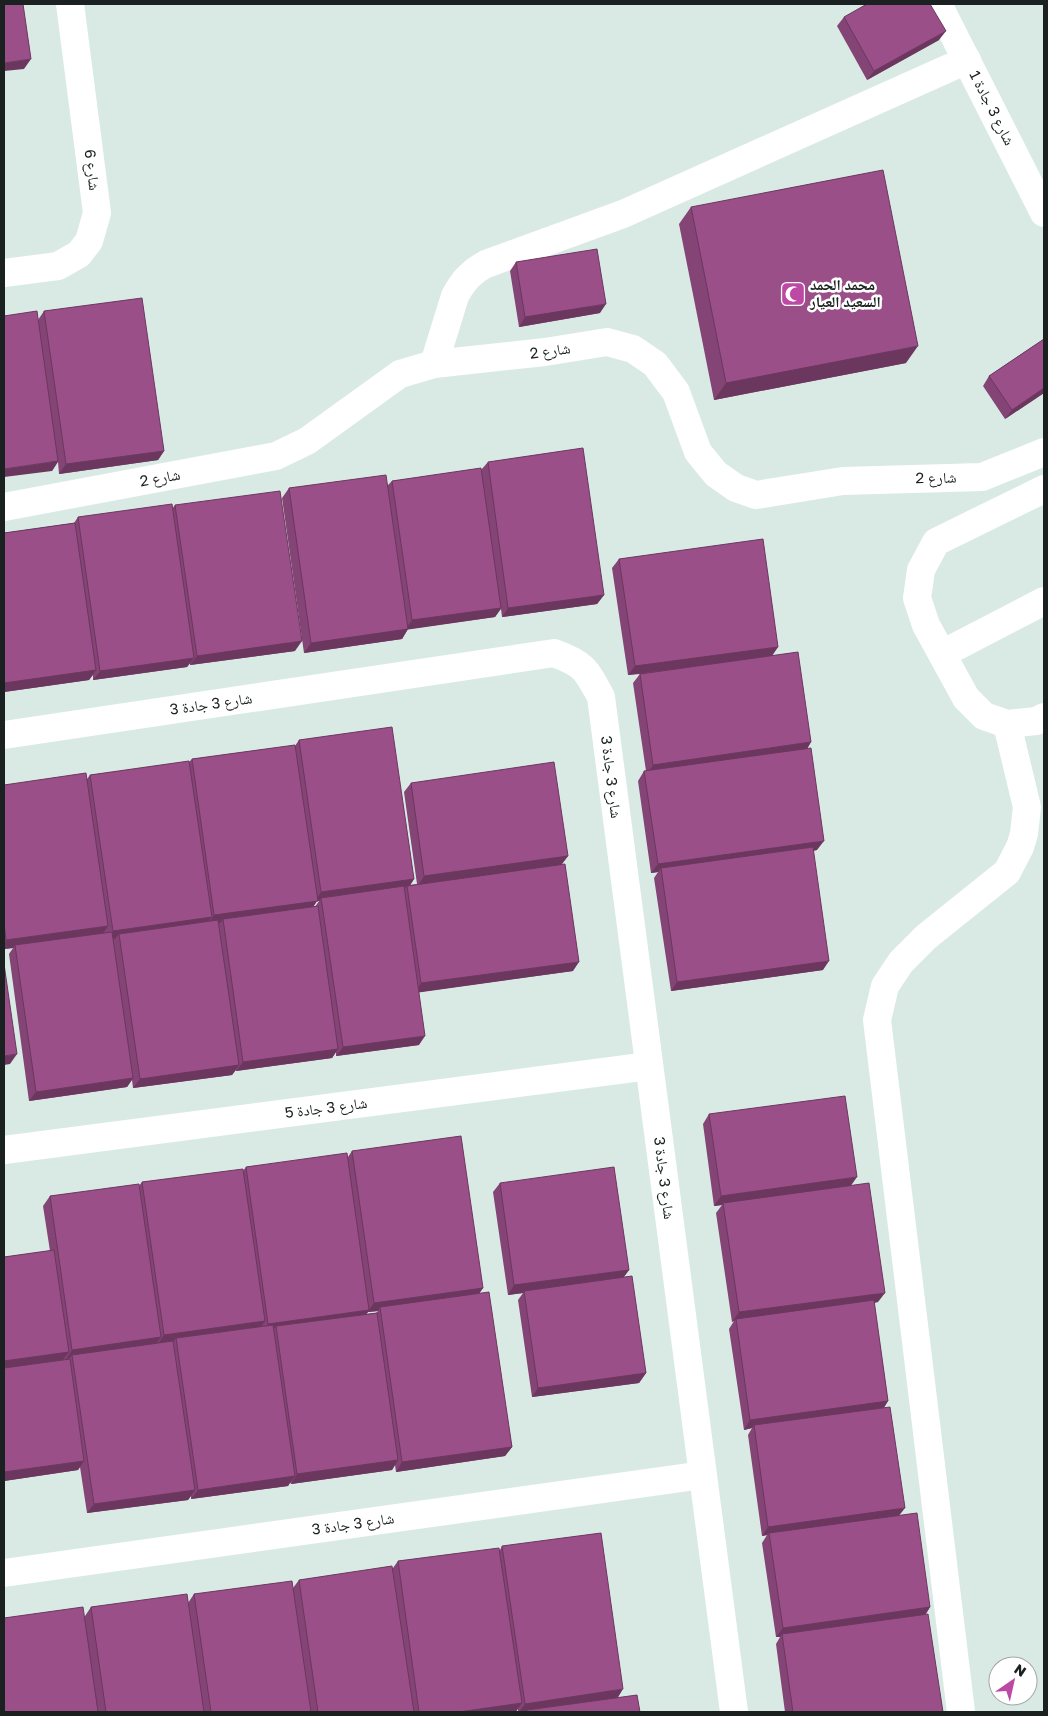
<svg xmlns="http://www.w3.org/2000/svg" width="1048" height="1716" font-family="'Golos Text','Noto Naskh Arabic',sans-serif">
	<rect width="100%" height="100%" fill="#d9eae5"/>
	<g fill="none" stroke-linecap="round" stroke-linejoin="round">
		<g stroke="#fff" stroke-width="28">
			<polyline points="938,4 1044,213"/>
			<polyline points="4,273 58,266 79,254 89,241 97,213 70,4"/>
			<path d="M434 364 455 296C463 281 471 272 486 264L623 214 967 60"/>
			<polyline points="1044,489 936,542 921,570 917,598 926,625 966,698 984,716 1007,724 1036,721 1044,717"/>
			<polyline points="4,507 276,456 307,441 400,374 434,364 545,352 607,342 633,349 655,364 676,392 698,452 716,474 736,488 756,495 843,481 982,477 1044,452"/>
			<polyline points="942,654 1044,601"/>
			<path d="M4 735 554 653C584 664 586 669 601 697L734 1712"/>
			<polyline points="4,1150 649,1066"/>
			<polyline points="4,1573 703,1475"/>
			<polyline points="961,1712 877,1020 885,986 901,962 926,937 1007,872 1020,847 1024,834 1027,807 1007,724"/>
		</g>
	</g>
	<g fill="#844475" fill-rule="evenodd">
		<polygon points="844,17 939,40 867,80 837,26"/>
		<polygon points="691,207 906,363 714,400 679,224"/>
		<polygon points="516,262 600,313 519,327 510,271"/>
		<polygon points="44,311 164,451 158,460 59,474 58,462 52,471 38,320"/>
		<polygon points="1044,339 1044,393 1005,419 983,386 989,376"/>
		<polygon points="488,462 604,595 597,604 502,617 501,609 495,617 408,629 402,639 304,653 282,498 289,488 387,486 392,481 481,470"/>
		<polygon points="175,505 295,651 190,665 190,663 187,667 93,680 93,675 89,680 4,692 4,533 74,523 78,517 172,509"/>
		<polygon points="619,559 778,647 772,655 811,742 807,749 817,850 813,851 823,970 671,991 654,878 658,872 651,873 638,781 644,771 646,771 633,683 640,674 628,675 612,568"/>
		<path d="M299 740 414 879 410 885 417 884 404 792 411 783 568 856 562 864 573 971 419 992V1045L336 1056V1052L332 1058 236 1071V1070L232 1075 133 1088 132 1080 127 1087 29 1101 9 954 13 948 4 949V785L87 779 90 775 189 762 192 759 295 746ZM317 901H319L315 907H313Z"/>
		<polygon points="709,1114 851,1185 878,1302 874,1303 888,1401 884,1408 899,1515 930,1607 925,1615 943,1712 785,1712 776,1644 780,1637 776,1637 762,1543 767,1535 762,1536 748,1435 752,1428 744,1430 729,1329 734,1321 732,1322 716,1213 722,1205 714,1206 703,1124"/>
		<path d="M352 1151 483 1288 479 1293 512 1447 505 1456 396 1472 395 1465 392 1470 291 1484 290 1482 288 1486 191 1499V1496L188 1500 87 1513 80 1467 78 1470 4 1481V1257L50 1251 43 1206 50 1196 139 1186 142 1182 243 1171 246 1167 348 1157ZM378 1311 376 1313 366 1314 368 1312Z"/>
		<polygon points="500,1183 629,1270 624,1277 646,1373 639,1383 532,1397 518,1300 523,1293 508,1295 493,1192"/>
		<polygon points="502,1546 617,1698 640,1712 518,1712 518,1709 516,1712 518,1712 4,1712 85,1616 91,1607 188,1603 194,1594 293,1588 299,1580 393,1568 398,1561 500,1550"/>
	</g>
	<g fill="#6c375f">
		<polygon points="946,31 939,40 867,80 874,71"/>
		<polygon points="31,59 24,69 4,71 4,63"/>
		<polygon points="606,304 600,313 519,327 525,317"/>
		<polygon points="918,346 906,363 714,400 726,383"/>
		<polygon points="1044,388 1044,393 1005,419 1012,410"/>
		<polygon points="164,451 158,460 59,474 66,464"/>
		<polygon points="58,461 52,471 4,477 4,469"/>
		<polygon points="604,595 597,604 502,617 508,608"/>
		<polygon points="501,608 495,617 405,630 412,620"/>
		<polygon points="408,629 402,639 304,653 311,643"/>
		<polygon points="302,641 295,651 190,665 197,656"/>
		<polygon points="778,647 772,656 628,675 635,666"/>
		<polygon points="194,658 187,667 93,680 100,671"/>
		<polygon points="96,670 89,680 4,692 4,683"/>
		<polygon points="811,742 805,752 647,774 653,765"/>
		<polygon points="824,841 817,850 661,872 661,868 658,872 651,873 658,864"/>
		<polygon points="568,856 561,865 418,886 424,876"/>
		<polygon points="414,879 408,889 407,886 404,889 321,898 319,901 317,901 311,910 223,919 220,923 208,925 214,915 315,901 321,892"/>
		<polygon points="212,917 205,927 119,934 115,939 106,940 113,931"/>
		<polygon points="108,926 102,935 15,945 13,948 4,949 4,944 6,940"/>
		<polygon points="829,961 823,970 671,991 677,982"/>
		<polygon points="579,962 573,971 415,993 421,983"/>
		<polygon points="425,1036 419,1045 336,1056 343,1047"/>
		<polygon points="338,1049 332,1058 236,1071 243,1062"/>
		<polygon points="17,1054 10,1064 4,1065 4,1056"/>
		<polygon points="239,1065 232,1075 133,1088 140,1079"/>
		<polygon points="133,1078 127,1087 29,1101 36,1092"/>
		<polygon points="857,1177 850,1187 723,1203 722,1205 714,1206 721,1196"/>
		<polygon points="629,1270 622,1279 524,1291 523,1293 508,1295 514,1285"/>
		<polygon points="483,1288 477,1297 380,1307 378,1311 368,1312 363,1319 276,1326 272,1332 262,1333 268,1324 369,1310 374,1303"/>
		<polygon points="885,1293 878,1302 736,1321 736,1319 734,1321 732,1322 739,1312"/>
		<polygon points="265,1321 258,1331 176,1338 173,1342 157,1345 164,1335"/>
		<polygon points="161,1337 154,1347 72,1355 70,1358 66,1359 72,1350"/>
		<polygon points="69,1352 62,1361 4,1369 4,1361"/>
		<polygon points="646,1373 639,1383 532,1397 538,1388"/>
		<polygon points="888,1401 882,1410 754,1425 752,1428 744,1430 750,1420"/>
		<polygon points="512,1447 505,1456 396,1472 402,1462"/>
		<polygon points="398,1460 392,1470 291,1484 297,1474"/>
		<polygon points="84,1461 78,1470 4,1481 4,1472"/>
		<polygon points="295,1476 288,1486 191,1499 198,1490"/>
		<polygon points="195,1490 188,1500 87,1513 94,1504"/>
		<polygon points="905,1508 898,1517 769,1533 767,1535 762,1536 768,1527"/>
		<polygon points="930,1607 924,1617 782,1634 780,1637 776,1637 783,1628"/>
		<polygon points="623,1689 617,1699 527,1710 526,1712 519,1712 525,1704"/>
		<polygon points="522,1703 515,1712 459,1712"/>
	</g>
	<g fill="#9a4f88" stroke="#6c375f">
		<polygon points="4,4 23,4 31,59 4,63"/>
		<polygon points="867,4 930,4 946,31 874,71 844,17"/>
		<polygon points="883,170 918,346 726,383 691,207"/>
		<polygon points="597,249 606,304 525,317 516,262"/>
		<polygon points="142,298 164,451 66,464 44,311"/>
		<polygon points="37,311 58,461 4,469 4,316"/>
		<polygon points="1044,339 1044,388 1012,410 989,376"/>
		<polygon points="583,448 604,595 508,608 488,462"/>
		<polygon points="481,468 501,608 412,620 392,481"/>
		<polygon points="386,475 408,629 311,643 289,488"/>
		<polygon points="280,491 302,641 197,656 175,505"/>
		<polygon points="172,504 194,658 100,671 78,517"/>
		<polygon points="75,523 96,670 4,683 4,533"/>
		<polygon points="763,539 778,647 635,666 619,559"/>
		<polygon points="798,652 811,742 653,765 640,674"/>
		<polygon points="392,727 414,879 321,892 299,740"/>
		<polygon points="295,745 318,901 214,915 192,759"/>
		<polygon points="811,748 824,841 658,864 644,771"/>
		<polygon points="189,761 212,917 113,931 90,775"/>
		<polygon points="554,762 568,856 424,876 411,783"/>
		<polygon points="86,773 108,926 6,940 4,924 4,785"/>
		<polygon points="813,847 829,961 677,982 661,868"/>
		<polygon points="565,864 579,962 421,983 407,886"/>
		<polygon points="404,886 425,1036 343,1047 321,898"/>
		<polygon points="318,906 338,1049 243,1062 223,919"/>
		<polygon points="218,920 239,1065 140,1079 119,934"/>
		<polygon points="112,932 133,1078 36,1092 15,945"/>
		<polygon points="4,964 17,1054 4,1056"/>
		<polygon points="845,1096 857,1177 721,1196 709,1114"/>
		<polygon points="461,1136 483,1288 374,1303 352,1151"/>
		<polygon points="347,1153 369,1310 268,1324 246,1167"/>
		<polygon points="614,1167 629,1270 514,1285 500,1183"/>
		<polygon points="243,1169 265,1321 164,1335 142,1182"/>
		<polygon points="869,1183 885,1293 739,1312 723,1203"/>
		<polygon points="139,1184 161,1337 72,1350 50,1196"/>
		<polygon points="54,1250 69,1352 4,1361 4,1257"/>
		<polygon points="632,1276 646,1373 538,1388 524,1291"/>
		<polygon points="489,1292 512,1447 402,1462 380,1307"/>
		<polygon points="874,1300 888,1401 750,1420 736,1319"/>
		<polygon points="377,1313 398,1460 297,1474 276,1326"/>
		<polygon points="273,1325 295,1476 198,1490 176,1338"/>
		<polygon points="173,1341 195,1490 94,1504 72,1355"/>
		<polygon points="70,1359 84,1461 4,1472 4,1368"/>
		<polygon points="890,1407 905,1508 768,1527 754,1425"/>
		<polygon points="917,1513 930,1607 783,1628 769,1533"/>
		<polygon points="601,1533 623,1689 525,1704 502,1546"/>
		<polygon points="499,1548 522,1703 459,1712 419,1712 398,1561"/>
		<polygon points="392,1566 414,1712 318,1712 299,1580"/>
		<polygon points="292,1581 311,1712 211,1712 194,1594"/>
		<polygon points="187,1594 204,1712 106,1712 91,1607"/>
		<polygon points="83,1607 98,1712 4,1712 4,1618"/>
		<polygon points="928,1614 943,1712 793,1712 782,1634"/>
		<polygon points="637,1695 640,1712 527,1712 527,1710"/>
	</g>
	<defs>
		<symbol id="mosque-square" viewBox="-11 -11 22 22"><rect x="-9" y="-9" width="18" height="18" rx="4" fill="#bc49a3" stroke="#fff"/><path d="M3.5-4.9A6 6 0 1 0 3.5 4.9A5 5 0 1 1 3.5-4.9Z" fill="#fff"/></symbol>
	</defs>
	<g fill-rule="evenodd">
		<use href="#mosque-square" x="779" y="280" width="28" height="28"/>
	</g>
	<g text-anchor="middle" stroke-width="5" stroke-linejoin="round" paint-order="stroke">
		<g font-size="15" fill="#1b2120" stroke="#fff">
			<text transform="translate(992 108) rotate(63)" y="5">شارع 3 جادة 1</text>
			<text transform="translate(92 170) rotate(83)" y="5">شارع 6</text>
			<text transform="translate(550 351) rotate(-8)" y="5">شارع 2</text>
			<text transform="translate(160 478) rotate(-10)" y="5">شارع 2</text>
			<text transform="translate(936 478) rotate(-1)" y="5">شارع 2</text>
			<text transform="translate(211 704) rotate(-8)" y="5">شارع 3 جادة 3</text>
			<text transform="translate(611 777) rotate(83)" y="5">شارع 3 جادة 3</text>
			<text transform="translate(326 1108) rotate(-7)" y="5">شارع 3 جادة 5</text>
			<text transform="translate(664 1178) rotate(83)" y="5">شارع 3 جادة 3</text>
			<text transform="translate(353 1524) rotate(-8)" y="5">شارع 3 جادة 3</text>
		</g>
		<g font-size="15" font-weight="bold" fill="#1b2120" stroke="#fff" text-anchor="start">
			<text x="810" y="290">محمد الحمد<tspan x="810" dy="17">السعيد العيار</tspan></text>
		</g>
	</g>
	<rect width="1048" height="1716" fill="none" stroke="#1b2120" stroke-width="10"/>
	<g transform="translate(1013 1681) rotate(34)"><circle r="24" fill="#ffffff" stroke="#a4a6a6"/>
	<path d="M0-4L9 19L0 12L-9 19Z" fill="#bc49a3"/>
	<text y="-8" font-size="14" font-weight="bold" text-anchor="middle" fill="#1b2120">N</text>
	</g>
</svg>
